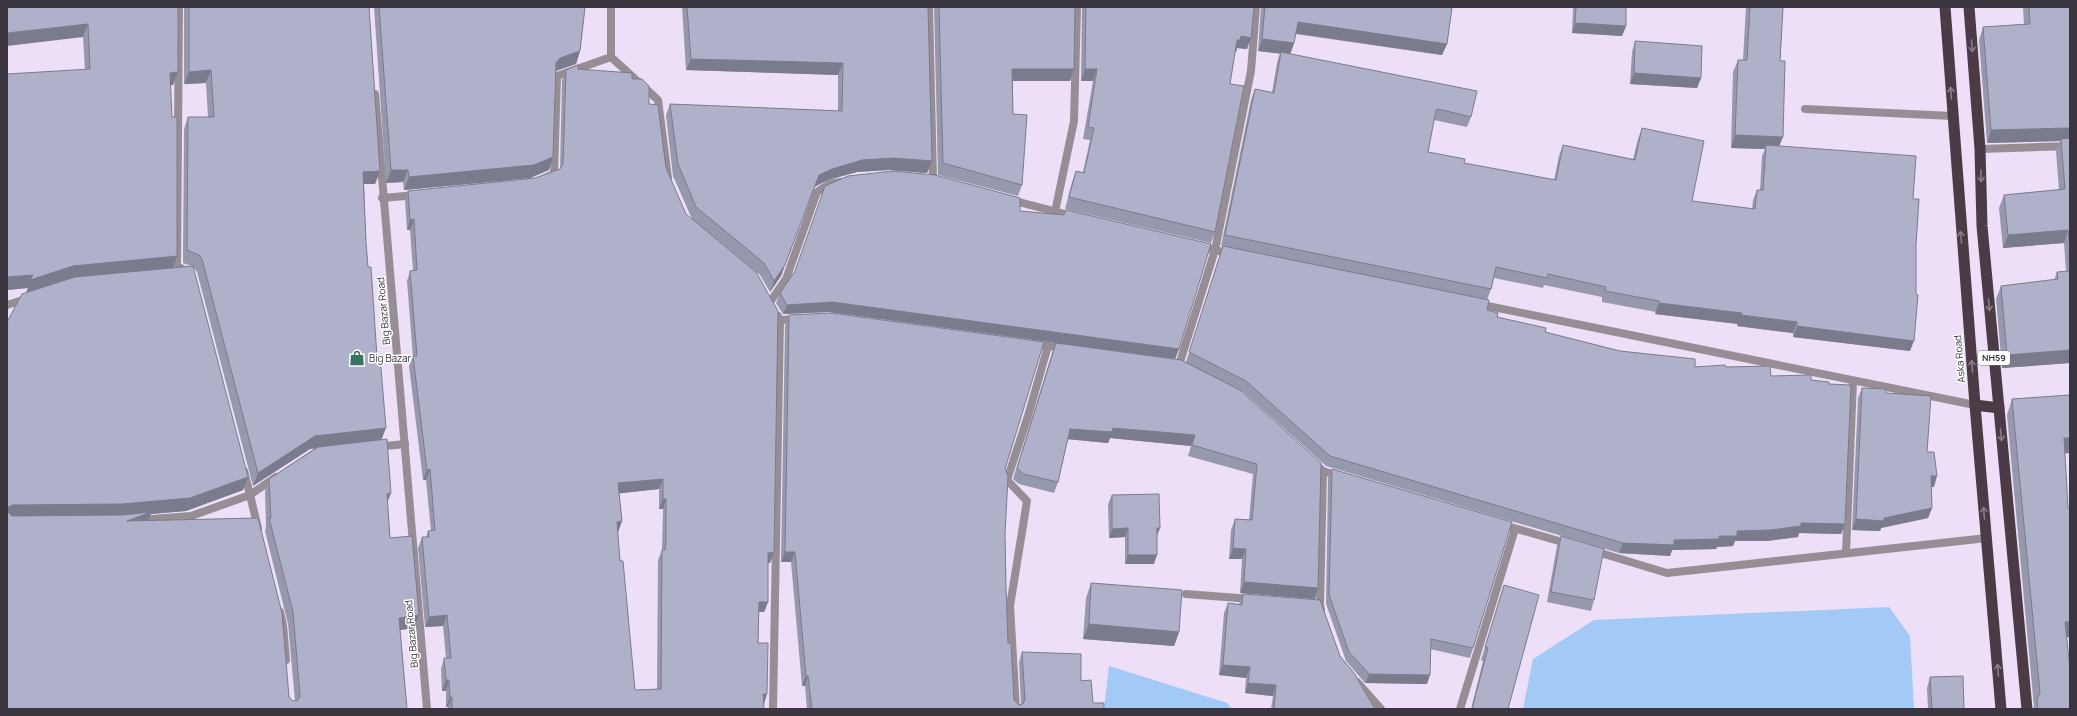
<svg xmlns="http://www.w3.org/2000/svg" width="2077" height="716" font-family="Manrope,sans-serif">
	<rect width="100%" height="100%" fill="#ecdff7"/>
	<g fill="#a3c9f6">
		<polygon points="1889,607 1910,636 1914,709 1523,709 1533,659 1594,620"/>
		<polygon points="1109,666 1227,703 1232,709 1104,709"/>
	</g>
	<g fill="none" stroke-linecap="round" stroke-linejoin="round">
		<g stroke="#978d94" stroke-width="8">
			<polyline points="179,7 177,266 188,272"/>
			<polyline points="929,7 933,179 940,181"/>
			<polyline points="611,57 611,7"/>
			<polyline points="1805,109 1952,116"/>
			<polyline points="1980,149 2070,146"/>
			<polyline points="547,177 554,174 557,76 611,57 658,100 668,178"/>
			<polyline points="382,198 417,195"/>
			<polyline points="1011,200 1073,216"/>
			<polyline points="1055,212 1074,121 1077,7"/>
			<polyline points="1231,254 1215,250 1251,71 1256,7"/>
			<polyline points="770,302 786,279 817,192 829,184 841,182"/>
			<polyline points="1478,304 1975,405"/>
			<polyline points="7,305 29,298"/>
			<polyline points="780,320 798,319"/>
			<polyline points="1033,344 1063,348"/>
			<polyline points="1179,365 1215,250 1211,249"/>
			<polyline points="376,447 405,444"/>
			<polyline points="1313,462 1323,471 1339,476"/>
			<polyline points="244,471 250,495 276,477"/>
			<polyline points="139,520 191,516 250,495 258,528"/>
			<polyline points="1500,524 1569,544"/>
			<polyline points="1594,551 1667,573 1987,538"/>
			<polyline points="1846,553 1853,381"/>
			<polyline points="1186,594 1251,599"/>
			<polyline points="1321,610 1320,605 1323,471"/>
			<polyline points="280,612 283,625 286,660"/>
			<polyline points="1357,682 1381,709"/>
			<polyline points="773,709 780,320 778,316"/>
			<polyline points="1016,709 1010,606 1027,501 1007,480 1028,416 1048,346"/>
			<polyline points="1460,709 1515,529"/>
		</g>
		<polyline stroke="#978d94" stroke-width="8" points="375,94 427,709"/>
		<g stroke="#4c3a46" stroke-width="11">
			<polyline points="1945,7 1975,405 2001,709"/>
			<polyline points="1969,7 1980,149 1982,226 2027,709"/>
			<polyline points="1975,405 1999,408"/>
		</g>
	</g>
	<g fill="#9698ae" fill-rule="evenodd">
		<path d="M7 7H178V72L173 85H170L177 256 173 268 191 266 183 263 184 129 188 117H208L206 83 184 84V7H369L380 171 375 184H364L366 242 381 440 387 504 390 538 419 615 414 628 400 630 407 709H7L69 279 26 293 28 288 7 290V74L85 70 83 37ZM193 267 194 268 197 272 253 486 310 449 315 448 269 479 265 492 266 526 265 531 288 624 295 701H293L148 521 151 514 186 511 243 490Z"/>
		<polygon points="374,7 585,7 580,51 576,64 556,71 549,170 530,178 404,190 403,182 386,183"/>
		<polygon points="682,7 928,7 932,161 927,173 889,170 857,172 828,180 814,187 781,276 770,292 760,275 692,219 673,176 666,115 670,104 838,111 838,75 686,70"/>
		<polygon points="934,7 1075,7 1074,69 1070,81 1013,81 1013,114 1022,185 1018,196 938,175"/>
		<polygon points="1082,7 1254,7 1247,49 1237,48 1236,52 1235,52 1230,84 1215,232 1211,243 1065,209 1072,182 1076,171 1083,172 1090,140 1083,139 1093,81 1081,81"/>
		<polygon points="1261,7 1452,7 1447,44 1442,55 1295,34 1294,43 1290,54 1471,117 1467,127 1434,120 1428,152 1464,163 1554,180 1559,156 1563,145 1633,159 1638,139 1642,128 1692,201 1752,209 1753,200 1757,190 1760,190 1762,156 1765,149 1731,148 1733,72 1738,60 1743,60 1746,7 1783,7 1780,61 1779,146 1913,199 1910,351 1793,337 1793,333 1737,326 1738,324 1655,314 1656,312 1602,302 1602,297 1544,285 1543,288 1494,278 1491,289 1487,300 1221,246 1251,100 1255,89 1272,92 1277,63 1280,53 1258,51"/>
		<polygon points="1573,7 1626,7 1626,26 1622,36 1572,33"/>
		<polygon points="2023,7 2070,7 2070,363 2002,368 1996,299 2001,286 2054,280 2057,272 2066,271 2064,243 2003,248 1999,208 2004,195 2059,190 2056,152 2060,141 1987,143 1979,40 1983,27 2024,24"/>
		<polygon points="1635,41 1701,78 1697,88 1630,84 1632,52"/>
		<path d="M578 69 632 79 649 104 666 168 770 563H768V602L764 612H759L758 643 764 709H448V707H446V691H442L441 669 444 658H446L443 626 425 627 418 548 422 537H426L428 531H431L426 480H423L409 366 413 357 407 281 410 271 413 270 410 230H407L405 201 408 191 535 178 560 169 562 80 566 70ZM659 489V509H663L662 550 658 560 657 689 635 690 617 532H618L622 521 619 493Z"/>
		<polygon points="1066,210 1179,349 1175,359 829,312 783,314 776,303 780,293 795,271 1020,211 1063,215"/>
		<polygon points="1223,246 1487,310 1497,317 1545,332 1620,351 1695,367 1726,367 1771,376 1811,380 1845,524 1841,534 1799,533 1798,537 1767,541 1735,541 1733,546 1717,547 1716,549 1672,550 1670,556 1619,553 1326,466 1243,392 1240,391 1318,588 1315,599 1240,593 1242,559 1229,559 1231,530 1235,519 1249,520 1253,474 1188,456 1191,446 1110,438 1108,443 1068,439 1058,482 1054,493 1019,484 1013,479 1052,353 1056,343 1186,362"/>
		<polygon points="789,315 1005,469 1005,536 1006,588 1008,643 1014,700 1019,705 1021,704 1019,662 1022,652 1081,681 1093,703 1104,709 807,709 805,686 802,686 791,562 781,562 785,325"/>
		<polygon points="1862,388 1886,393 1927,452 1934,487 1931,487 1932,508 1928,518 1881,528 1880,531 1852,530 1858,398"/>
		<polygon points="2012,399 2065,454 2067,637 2070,709 2033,709 2034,707 2007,415"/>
		<polygon points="1332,469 1473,648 1470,658 1430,649 1427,684 1365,683 1346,661 1326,604 1328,478"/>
		<polygon points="1112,495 1157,535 1154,564 1125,564 1125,537 1109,538 1108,504"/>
		<polygon points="1561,536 1594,600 1591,611 1547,602 1557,546"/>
		<polygon points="1091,583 1179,632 1174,646 1083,639 1086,598"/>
		<polygon points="1504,585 1508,709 1471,709 1483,661 1481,660 1500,598"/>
		<polygon points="1243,594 1340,656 1375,709 1271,709 1273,696 1245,693 1246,678 1219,675 1224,613 1228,603 1239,604"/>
		<polygon points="1930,677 1964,709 1928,709 1927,688"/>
	</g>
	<g fill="#7a7c8d">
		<polygon points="1298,22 1447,44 1442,55 1293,33"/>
		<polygon points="1575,23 1626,26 1622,36 1572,33"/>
		<polygon points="88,24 83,37 7,46 7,33"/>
		<polygon points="1241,36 1251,38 1247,49 1237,48 1236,52 1233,52 1237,40"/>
		<polygon points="1262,39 1294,43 1290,55 1258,51"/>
		<polygon points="580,51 576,64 555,71 556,63 560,58"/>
		<polygon points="691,59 843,63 838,75 686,70"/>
		<polygon points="1012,69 1074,69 1070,81 1008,81"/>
		<polygon points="1085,69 1097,69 1093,81 1081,81"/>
		<polygon points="211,70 206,83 184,84 189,72"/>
		<polygon points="178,72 173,85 165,86 170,73"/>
		<polygon points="1634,73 1701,78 1697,88 1630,84"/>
		<polygon points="2070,128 2070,140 2061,139 2060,141 1987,143 1991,130"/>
		<polygon points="1735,135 1783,137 1778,149 1766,145 1764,149 1731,148"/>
		<polygon points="553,157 549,170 530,178 404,190 409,177"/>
		<polygon points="894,158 932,161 927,173 889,170 857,172 828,180 814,187 781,276 770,292 774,281 819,175 832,169 862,160"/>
		<polygon points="391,170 408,170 403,182 386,183"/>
		<polygon points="380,171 375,184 358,184 363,172"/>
		<polygon points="414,219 410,230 407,230 410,220"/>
		<polygon points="2068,230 2064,243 2003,248 2008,235"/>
		<polygon points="177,256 173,269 69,279 26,293 28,288 7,290 7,277 73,266"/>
		<polygon points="832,302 1179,349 1175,359 829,312 783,314 787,305"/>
		<polygon points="1659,303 1742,313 1738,324 1655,314"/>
		<polygon points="1741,315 1797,322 1793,333 1737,326"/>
		<polygon points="1797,326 1914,341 1910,351 1793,337"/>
		<polygon points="2070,350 2070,363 2002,368 2007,355"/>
		<polygon points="386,428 381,441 310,449 253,486 258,473 315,436"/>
		<polygon points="1113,428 1195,435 1191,446 1110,438 1108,443 1066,439 1070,429"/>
		<polygon points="2064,438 2070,438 2070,453 2058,454"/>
		<polygon points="430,469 426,480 423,480 427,470"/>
		<polygon points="1931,476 1937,476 1934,487 1928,487"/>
		<polygon points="248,477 243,490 186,511 151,514 146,525 7,518 7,507 12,505"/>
		<polygon points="663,479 659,489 615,494 618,483"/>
		<polygon points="391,493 386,506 387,494"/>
		<polygon points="663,499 666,499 663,509 659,509"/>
		<polygon points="1932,508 1928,518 1881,528 1880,531 1852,530 1856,519 1884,518"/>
		<polygon points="622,521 618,532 613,532 617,522"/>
		<polygon points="1801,523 1845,524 1841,534 1799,533 1798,537 1767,541 1735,541 1733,546 1717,547 1716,549 1672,550 1670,556 1619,553 1623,543 1719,536 1737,531"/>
		<polygon points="1128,528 1125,537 1109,538 1112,529"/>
		<polygon points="1157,528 1160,528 1157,536"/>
		<polygon points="1233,548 1246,549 1242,559 1229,559"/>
		<polygon points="774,552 770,563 764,563 768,553"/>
		<polygon points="785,552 795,552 791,562 781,562"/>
		<polygon points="1128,555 1157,555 1154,564 1125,564"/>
		<polygon points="1244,582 1318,588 1315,599 1240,593"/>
		<polygon points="759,602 768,602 764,612 755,612"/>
		<polygon points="419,615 414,628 394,631 399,618"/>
		<polygon points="447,615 443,626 425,627 429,617"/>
		<polygon points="2065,622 2070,622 2070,637 2060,638"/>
		<polygon points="1089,624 1179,632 1174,646 1083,639"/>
		<polygon points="1223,665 1250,667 1246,678 1219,675"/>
		<polygon points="1369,674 1430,675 1427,684 1365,683"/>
		<polygon points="806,676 808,676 805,686 802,686"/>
		<polygon points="446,680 449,680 446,691 442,691"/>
		<polygon points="1248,683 1276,685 1273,696 1245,693"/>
		<polygon points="763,694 767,694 764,704"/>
		<polygon points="450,697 452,697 448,707 446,707"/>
	</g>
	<g fill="#afb1ca" stroke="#7a7c8d" fill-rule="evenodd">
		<polygon points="7,7 178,7 178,72 170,73 172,117 177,117 177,256 73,266 30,280 33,275 7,277 7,74 90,69 88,24 7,33"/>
		<polygon points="189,7 369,7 380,171 363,172 366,242 368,267 371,267 377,357 380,357 386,428 315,436 258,473 202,259 199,255 187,250 188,117 214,117 211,70 189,72"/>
		<polygon points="379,7 585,7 580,51 560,58 556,63 553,157 534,165 409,177 408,170 391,170"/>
		<polygon points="687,7 928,7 932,161 894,158 862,160 832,169 819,175 785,265 774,281 764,263 696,207 678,164 670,104 842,111 843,63 691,59"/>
		<polygon points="939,7 1075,7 1074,69 1012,69 1013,114 1027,115 1022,185 943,163"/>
		<polygon points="1086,7 1254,7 1251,38 1241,36 1240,40 1237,40 1230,84 1244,86 1215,232 1069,197 1076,171 1084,173 1094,128 1088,127 1097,69 1085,69"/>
		<polygon points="1265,7 1452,7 1447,44 1298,22 1294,43 1262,39"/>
		<polygon points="1576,7 1626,7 1626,26 1575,23"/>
		<polygon points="1750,7 1783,7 1780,61 1785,61 1783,137 1735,135 1738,60 1747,60"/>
		<polygon points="2029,7 2070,7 2070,128 1991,130 1983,27 2030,24"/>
		<polygon points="1635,41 1702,46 1701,78 1634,73"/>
		<polygon points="1281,52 1477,91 1471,117 1438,109 1436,110 1428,152 1465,159 1464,163 1556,180 1563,145 1635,160 1642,128 1704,141 1692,201 1755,209 1757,190 1763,190 1766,145 1916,156 1913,199 1919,199 1916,245 1916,294 1918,295 1914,341 1797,326 1797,322 1741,315 1742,313 1659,303 1659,301 1605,291 1606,287 1548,274 1547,278 1496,267 1491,289 1225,235 1255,89 1274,93"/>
		<path d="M578 65V69L632 73V79H642L649 86V104L658 105 666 168 686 214 756 272 778 311 774 552 768 553V602H759L758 643H768L767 694H763L764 709H452V697H450L449 680H446L444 658H451L447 615 429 617 422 537H429L428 531 435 530 430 469 427 470 413 356H417L410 271 417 270 414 219 410 220 408 191 535 178 560 169 563 164 566 70ZM663 479V499H666V542L665 550H662L661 689 635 690 623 561H620L617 522 622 521 618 483Z"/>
		<polygon points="2070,138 2070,247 2068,230 2008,235 2004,195 2065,189 2061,139"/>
		<polygon points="893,171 935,175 1020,198 1020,211 1064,215 1066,210 1211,244 1179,349 832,302 787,305 780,293 795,271 825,186 848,176"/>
		<polygon points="1223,246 1489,300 1487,310 1498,313 1497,317 1546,328 1545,332 1620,351 1695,359 1695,367 1725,365 1726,367 1770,366 1771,376 1811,375 1811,380 1829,382 1829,384 1851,385 1845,524 1801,523 1801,526 1771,530 1737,531 1737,536 1719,536 1719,539 1674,540 1674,545 1623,543 1330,456 1246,381 1189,352"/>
		<polygon points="193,266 248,477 190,498 122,504 12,505 7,508 7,322 22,294 75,277"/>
		<polygon points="2070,271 2070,350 2007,355 2001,286 2058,279 2057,272"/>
		<polygon points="831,313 1044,342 1005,469 1008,476 1005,536 1006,588 1008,643 1011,643 1014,700 1019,705 1023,704 1025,699 1022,652 1081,654 1081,681 1091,680 1093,703 1104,703 1104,709 812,709 808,676 806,676 795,552 785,552 789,315"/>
		<polygon points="1056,343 1181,360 1240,390 1321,463 1318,588 1244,582 1246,549 1233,548 1235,519 1252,520 1257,464 1192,445 1195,435 1113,428 1112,432 1070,429 1058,482 1023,474 1017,468"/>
		<polygon points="1862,388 1886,389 1886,393 1931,396 1927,452 1934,452 1937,476 1931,476 1932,508 1884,518 1884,521 1856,519"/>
		<polygon points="2070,395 2070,438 2064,438 2068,508 2070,508 2070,622 2065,622 2070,669 2070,709 2038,709 2037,699 2040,693 2012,399"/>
		<polygon points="387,439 391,493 387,494 390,538 412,536 419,615 399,618 407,709 7,709 7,511 12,516 123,515 151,512 127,521 258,518 282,613 289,697 293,701 298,700 300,696 293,612 269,518 271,518 269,479 318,447"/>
		<polygon points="1332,469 1512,522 1473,648 1431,639 1430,675 1369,674 1349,652 1329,595"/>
		<polygon points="1159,494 1160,528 1157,528 1157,555 1128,555 1128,528 1112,529 1112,495"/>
		<polygon points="1561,536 1604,549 1594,600 1551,592"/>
		<polygon points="1091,583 1182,590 1179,632 1089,624"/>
		<polygon points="1504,585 1539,595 1508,709 1472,709 1488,648 1485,647"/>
		<polygon points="1243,594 1320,600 1340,656 1354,673 1375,709 1274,709 1276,685 1248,683 1250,667 1223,665 1228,603 1242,605"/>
		<polygon points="1963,676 1964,709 1932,709 1930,677"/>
	</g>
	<defs><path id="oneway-shaft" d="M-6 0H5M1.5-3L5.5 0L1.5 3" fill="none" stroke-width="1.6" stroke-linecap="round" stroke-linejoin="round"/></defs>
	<g stroke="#8b7f87">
		<use href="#oneway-shaft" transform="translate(1972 46) rotate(85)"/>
		<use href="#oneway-shaft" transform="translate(1951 93) rotate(-94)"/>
		<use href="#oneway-shaft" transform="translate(1981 176) rotate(89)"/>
		<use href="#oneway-shaft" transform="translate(1961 237) rotate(-95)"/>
		<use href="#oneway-shaft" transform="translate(1989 305) rotate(85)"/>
		<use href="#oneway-shaft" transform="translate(1972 366) rotate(-95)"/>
		<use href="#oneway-shaft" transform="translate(2001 435) rotate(85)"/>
		<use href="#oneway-shaft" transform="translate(1984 513) rotate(-95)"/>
		<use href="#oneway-shaft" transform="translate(1998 670) rotate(-95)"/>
	</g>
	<defs>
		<symbol id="shop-bare" viewBox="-9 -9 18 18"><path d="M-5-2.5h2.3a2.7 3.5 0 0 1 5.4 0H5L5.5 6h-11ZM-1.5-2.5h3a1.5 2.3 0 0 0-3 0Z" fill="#397661" stroke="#fff" stroke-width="2.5" paint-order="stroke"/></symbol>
	</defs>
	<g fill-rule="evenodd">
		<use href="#shop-bare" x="346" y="347" width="22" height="22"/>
	</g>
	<g text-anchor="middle" stroke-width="3" stroke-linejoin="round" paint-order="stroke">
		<rect fill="#fff" stroke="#757279" stroke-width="1" x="1978" y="351" width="32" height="14" rx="3"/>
		<g font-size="9" font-weight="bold" fill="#3a353f">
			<text x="1994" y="361">NH59</text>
		</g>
		<g font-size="10" fill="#3a353f" stroke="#fff">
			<text transform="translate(383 311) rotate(-95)" y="4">Big Bazar Road</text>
			<text transform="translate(1959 359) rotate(-95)" y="4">Aska Road</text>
			<text transform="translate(411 634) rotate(-95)" y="4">Big Bazar Road</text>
		</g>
		<g font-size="10" fill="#3a353f" stroke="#fff" text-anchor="start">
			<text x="369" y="362">Big Bazar</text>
		</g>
	</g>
	<rect width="2077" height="716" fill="none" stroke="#3a353f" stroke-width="16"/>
</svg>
